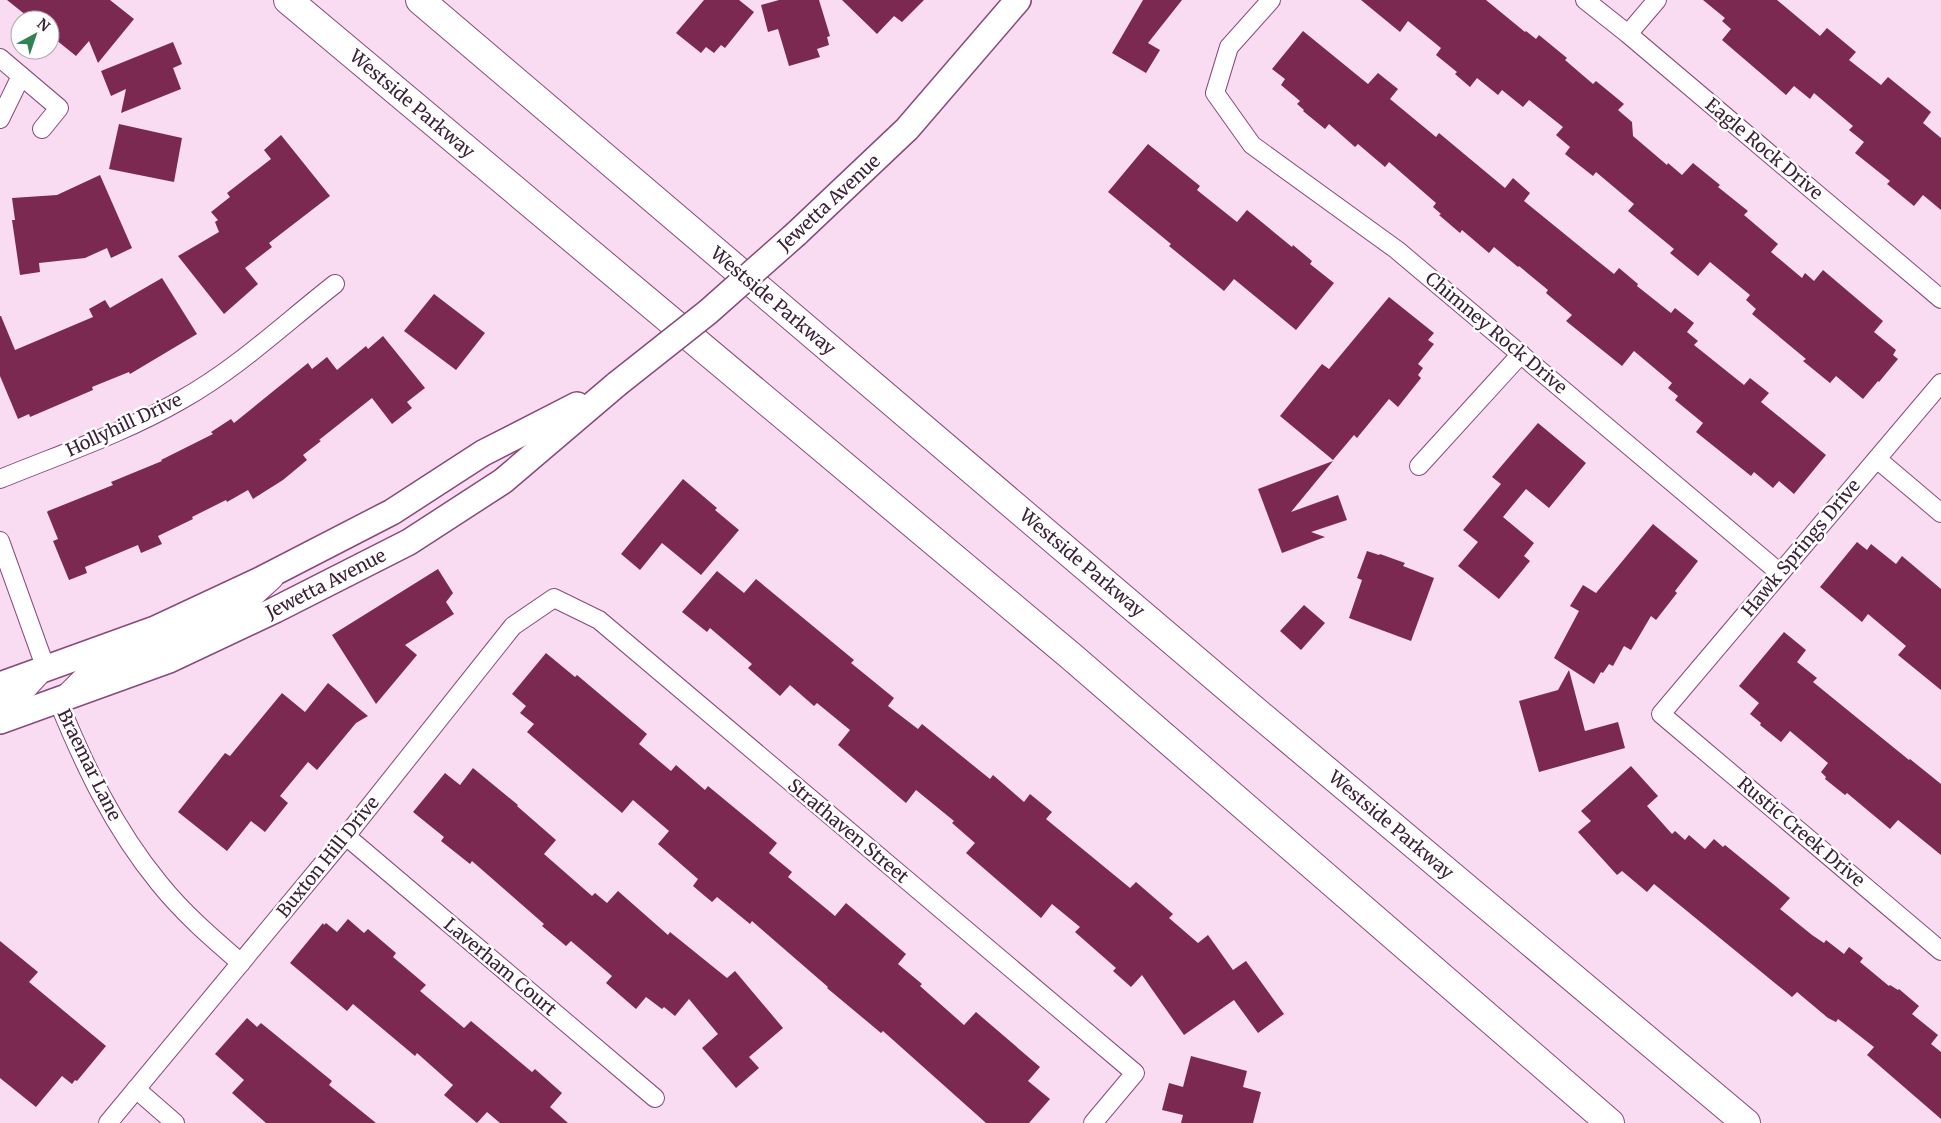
<svg xmlns="http://www.w3.org/2000/svg" width="1941" height="1123" font-family="Merriweather,serif">
	<rect width="100%" height="100%" fill="#f9dcf2"/>
	<g fill="#7b2950">
		<polygon points="7,0 110,0 134,19 98,63 89,41 76,56 50,35 50,20 32,20"/>
		<polygon points="704,0 739,0 754,12 725,48 721,45 714,53 706,47 701,53 676,33"/>
		<polygon points="779,0 819,0 830,36 827,37 829,45 817,49 820,57 789,66 778,29 768,32 761,5"/>
		<polygon points="842,0 924,0 902,22 894,16 877,34"/>
		<polygon points="1143,0 1182,0 1148,43 1160,50 1146,73 1112,53"/>
		<polygon points="1361,0 1486,0 1525,32 1526,31 1536,39 1539,35 1567,58 1565,60 1593,84 1596,81 1624,104 1618,110 1632,122 1633,136 1667,165 1668,163 1682,175 1693,163 1720,185 1718,187 1748,211 1744,215 1778,244 1771,252 1802,278 1805,273 1814,281 1823,270 1883,321 1874,332 1896,350 1893,355 1898,359 1879,382 1878,381 1863,399 1836,376 1830,383 1803,361 1806,359 1752,314 1756,309 1746,300 1750,295 1710,262 1698,276 1670,253 1674,249 1628,211 1634,204 1596,172 1593,176 1565,154 1570,147 1556,135 1563,127 1529,100 1523,107 1502,90 1498,95 1477,78 1470,87 1455,74 1457,72 1436,55 1441,48 1408,21 1400,32"/>
		<polygon points="1703,0 1777,0 1820,36 1827,28 1856,52 1849,60 1881,85 1888,77 1931,112 1923,123 1941,138 1941,210 1923,195 1914,206 1887,184 1890,181 1855,153 1864,142 1849,130 1853,126 1814,93 1810,99 1794,86 1786,95 1722,40 1731,29 1722,21 1725,18"/>
		<polygon points="1303,31 1368,84 1378,73 1398,89 1390,99 1436,137 1439,133 1505,188 1513,178 1530,193 1524,201 1594,258 1614,274 1619,268 1638,284 1637,286 1671,313 1675,308 1694,323 1687,332 1698,341 1694,345 1744,385 1750,378 1769,393 1761,402 1826,455 1794,494 1779,481 1773,488 1754,472 1751,476 1696,432 1703,423 1675,400 1678,396 1668,388 1672,383 1634,351 1622,366 1566,321 1572,315 1546,293 1548,290 1519,266 1518,267 1494,247 1489,253 1462,230 1460,233 1439,215 1441,214 1433,207 1436,203 1389,162 1385,167 1358,144 1355,147 1329,124 1325,129 1303,111 1304,110 1297,104 1300,101 1281,85 1285,79 1272,69"/>
		<polygon points="173,42 182,64 173,68 181,89 121,113 126,89 111,96 101,71"/>
		<polygon points="119,124 182,138 174,182 109,169"/>
		<polygon points="281,135 330,196 269,243 272,247 245,268 258,284 224,314 178,256 219,232 215,222 218,220 211,212 230,197 227,193 271,159 264,150"/>
		<polygon points="1148,144 1200,186 1197,190 1237,222 1247,210 1292,247 1293,245 1312,261 1310,264 1334,283 1296,330 1234,279 1224,291 1169,246 1171,244 1108,192"/>
		<polygon points="100,175 132,248 111,258 107,248 85,258 39,263 40,272 20,275 12,220 15,220 12,198 57,195"/>
		<polygon points="162,278 197,334 130,374 129,372 92,387 93,390 30,417 29,414 18,419 0,376 0,316 1,316 15,350 93,317 89,309 105,300 110,308"/>
		<polygon points="434,294 485,333 456,370 404,331"/>
		<polygon points="1389,297 1434,333 1428,340 1434,344 1418,364 1423,368 1418,375 1421,378 1398,407 1389,399 1357,438 1354,435 1333,460 1280,416 1322,364 1329,369"/>
		<polygon points="383,336 425,388 407,402 412,408 392,424 372,398 319,440 321,441 303,455 307,460 283,480 253,499 248,490 227,502 226,500 192,517 193,519 158,536 162,544 141,553 138,545 85,567 87,573 69,580 53,541 58,539 47,512 48,511 113,485 111,482 162,461 161,460 213,434 211,432 231,419 234,423 308,363 312,369 327,357 337,370 366,346 368,349"/>
		<polygon points="1538,423 1586,463 1549,508 1526,489 1503,517 1534,543 1524,556 1530,561 1499,599 1458,566 1478,542 1463,530 1501,484 1492,477"/>
		<polygon points="1333,461 1291,512 1338,495 1347,520 1311,532 1325,537 1282,553 1258,489"/>
		<polygon points="683,479 717,508 715,510 739,530 701,575 662,543 640,570 621,554"/>
		<polygon points="1653,524 1698,561 1675,591 1677,593 1656,620 1651,616 1631,650 1624,646 1613,666 1609,664 1603,673 1601,672 1594,684 1554,658 1579,611 1570,606 1583,585 1596,593"/>
		<polygon points="1857,542 1867,550 1871,544 1896,564 1902,556 1941,589 1941,690 1898,655 1906,646 1868,614 1862,622 1820,587"/>
		<polygon points="1367,551 1379,555 1380,554 1405,563 1403,566 1434,578 1411,641 1349,618 1362,580 1357,578"/>
		<polygon points="438,569 453,593 446,602 454,614 405,645 417,655 376,704 332,635"/>
		<polygon points="717,571 744,593 756,579 854,660 851,663 894,698 888,706 918,729 922,724 990,779 993,775 1024,802 1030,794 1052,812 1046,819 1130,888 1136,882 1173,914 1169,918 1198,943 1208,935 1233,970 1246,961 1284,1014 1258,1033 1234,1000 1184,1035 1142,975 1131,987 1113,971 1116,968 1075,932 1080,927 1052,904 1041,918 966,853 975,843 952,823 954,821 916,790 906,803 838,745 850,730 817,703 814,706 790,685 780,696 748,668 752,664 710,628 707,632 682,612"/>
		<polygon points="1304,605 1325,623 1301,650 1280,631"/>
		<polygon points="1784,632 1806,650 1797,662 1817,678 1813,682 1909,760 1910,759 1941,784 1941,855 1898,820 1890,829 1847,793 1845,795 1825,779 1826,777 1821,772 1828,763 1790,731 1781,742 1760,725 1761,723 1750,714 1759,703 1739,686"/>
		<polygon points="546,653 575,677 577,675 647,734 639,744 671,771 676,765 705,790 708,786 777,843 769,853 792,872 788,877 835,916 846,903 906,954 898,964 922,984 920,986 964,1025 976,1012 1040,1067 1028,1081 1050,1099 1029,1123 986,1123 883,1031 881,1033 827,988 828,987 752,921 750,924 717,897 712,902 693,886 698,879 658,844 669,831 633,800 622,813 527,732 534,724 520,713 526,706 512,694"/>
		<polygon points="1569,670 1585,731 1618,722 1625,748 1539,772 1519,701 1558,690"/>
		<polygon points="328,683 368,716 356,723 317,770 308,762 280,796 288,803 265,832 251,821 227,851 178,812 225,753 230,756 282,693 305,712"/>
		<polygon points="1631,766 1658,796 1647,806 1672,834 1675,831 1685,840 1689,835 1705,849 1714,839 1723,847 1725,845 1790,898 1780,909 1812,935 1824,943 1826,940 1844,954 1849,947 1863,958 1860,962 1889,986 1890,985 1898,990 1899,989 1919,1006 1912,1014 1938,1035 1931,1044 1941,1052 1941,1119 1867,1055 1874,1047 1838,1019 1836,1022 1828,1018 1797,992 1792,997 1654,884 1647,892 1622,871 1617,875 1578,832 1591,821 1581,811"/>
		<polygon points="473,768 518,805 517,806 556,840 544,854 592,896 595,893 607,903 618,891 668,935 670,932 727,978 735,971 783,1028 749,1057 759,1068 736,1088 702,1048 718,1034 689,999 675,1016 664,1007 662,1009 646,997 636,1009 606,983 612,976 571,941 566,946 542,926 544,924 472,861 470,864 441,841 444,837 413,812 445,773 460,785"/>
		<polygon points="348,919 364,933 368,929 396,953 393,957 426,985 420,991 464,1028 471,1021 532,1072 535,1069 562,1093 550,1107 568,1123 500,1123 487,1112 477,1123 444,1095 453,1085 417,1053 415,1056 353,1004 347,1011 290,963 323,923 324,925 326,923 337,932"/>
		<polygon points="0,941 38,972 29,982 106,1046 77,1081 75,1080 72,1084 62,1076 36,1107 0,1078"/>
		<polygon points="247,1018 257,1027 261,1023 332,1081 329,1085 376,1123 266,1123 232,1093 244,1080 215,1054"/>
		<polygon points="1191,1056 1247,1071 1243,1087 1261,1092 1253,1123 1181,1123 1183,1115 1162,1110 1169,1083 1183,1087"/>
	</g>
	<g fill="none" stroke-linecap="round" stroke-linejoin="round">
		<defs>
			<g id="street">
				<polyline points="1271,0 1229,47 1215,93 1252,145 1397,250 1780,573"/>
				<polyline points="1585,0 1628,34 1941,299"/>
				<polyline points="1628,34 1657,0"/>
				<polyline points="0,58 59,108 42,129"/>
				<polyline points="0,119 21,76"/>
				<polyline points="1941,383 1661,714 1941,951"/>
				<polyline points="1877,459 1941,513"/>
				<polyline points="1419,466 1521,354"/>
				<path d="M0 479C61 454 124 433 181 400 237 369 285 323 335 284"/>
				<polyline points="0,541 46,669 25,692 0,700"/>
				<polyline points="346,836 655,1098"/>
				<path d="M241 963C212 938 183 913 159 883 114 828 85 767 58 701L82 677 251 600 274 579"/>
				<polyline points="136,1089 175,1123"/>
				<polyline points="108,1123 346,836 513,626 554,598 599,620 1135,1073 1093,1123"/>
			</g>
			<g id="secondary">
				<polyline points="796,234 907,129 1018,0"/>
				<polyline points="0,685 155,629 260,580 392,512 483,453 577,405"/>
				<polyline points="0,721 169,660 275,610 409,542 503,481 617,384"/>
			</g>
			<g id="highway">
				<polyline points="288,0 1072,657 1610,1123"/>
				<polyline points="420,0 1247,704 1746,1123"/>
			</g>
		</defs>
		<use href="#street" stroke="#88497c" stroke-width="20"/>
		<use href="#secondary" stroke="#88497c" stroke-width="28"/>
		<use href="#highway" stroke="#88497c" stroke-width="30"/>
		<use href="#street" stroke="#fff" stroke-width="18"/>
		<use href="#secondary" stroke="#fff" stroke-width="25"/>
		<use href="#highway" stroke="#fff" stroke-width="28"/>
		<defs>
			<polyline id="secondary-bridge" points="617,384 708,312 796,234"/>
		</defs>
		<use href="#secondary-bridge" stroke="#88497c" stroke-width="28" stroke-linecap="butt"/>
		<use href="#secondary-bridge" stroke="#fff" stroke-width="25"/>
	</g>
	<g text-anchor="middle" stroke-width="5" stroke-linejoin="round" paint-order="stroke">
		<g font-size="18" fill="#3c2136" stroke="#fff">
			<text transform="translate(412 104) rotate(40)" y="6">Westside Parkway</text>
			<text transform="translate(1764 149) rotate(40)" y="6">Eagle Rock Drive</text>
			<text transform="translate(829 203) rotate(-43)" y="6">Jewetta Avenue</text>
			<text transform="translate(773 301) rotate(40)" y="6">Westside Parkway</text>
			<text transform="translate(1496 333) rotate(40)" y="6">Chimney Rock Drive</text>
			<text transform="translate(124 425) rotate(-25)" y="6">Hollyhill Drive</text>
			<text transform="translate(1801 548) rotate(-50)" y="6">Hawk Springs Drive</text>
			<text transform="translate(1082 563) rotate(40)" y="6">Westside Parkway</text>
			<text transform="translate(326 584) rotate(-27)" y="6">Jewetta Avenue</text>
			<text transform="translate(89 765) rotate(64)" y="6">Braemar Lane</text>
			<text transform="translate(1391 825) rotate(40)" y="6">Westside Parkway</text>
			<text transform="translate(848 831) rotate(40)" y="6">Strathaven Street</text>
			<text transform="translate(1801 832) rotate(40)" y="6">Rustic Creek Drive</text>
			<text transform="translate(328 857) rotate(-51)" y="6">Buxton Hill Drive</text>
			<text transform="translate(500 967) rotate(40)" y="6">Laverham Court</text>
		</g>
	</g>
	<g transform="translate(35 35) rotate(40)"><circle r="24" fill="#ffffff" stroke="#b1a6af"/>
	<path d="M0-4L9 19L0 12L-9 19Z" fill="#318252"/>
	<text y="-8" font-size="14" font-weight="bold" text-anchor="middle" fill="#3c2136">N</text>
	</g>
</svg>
